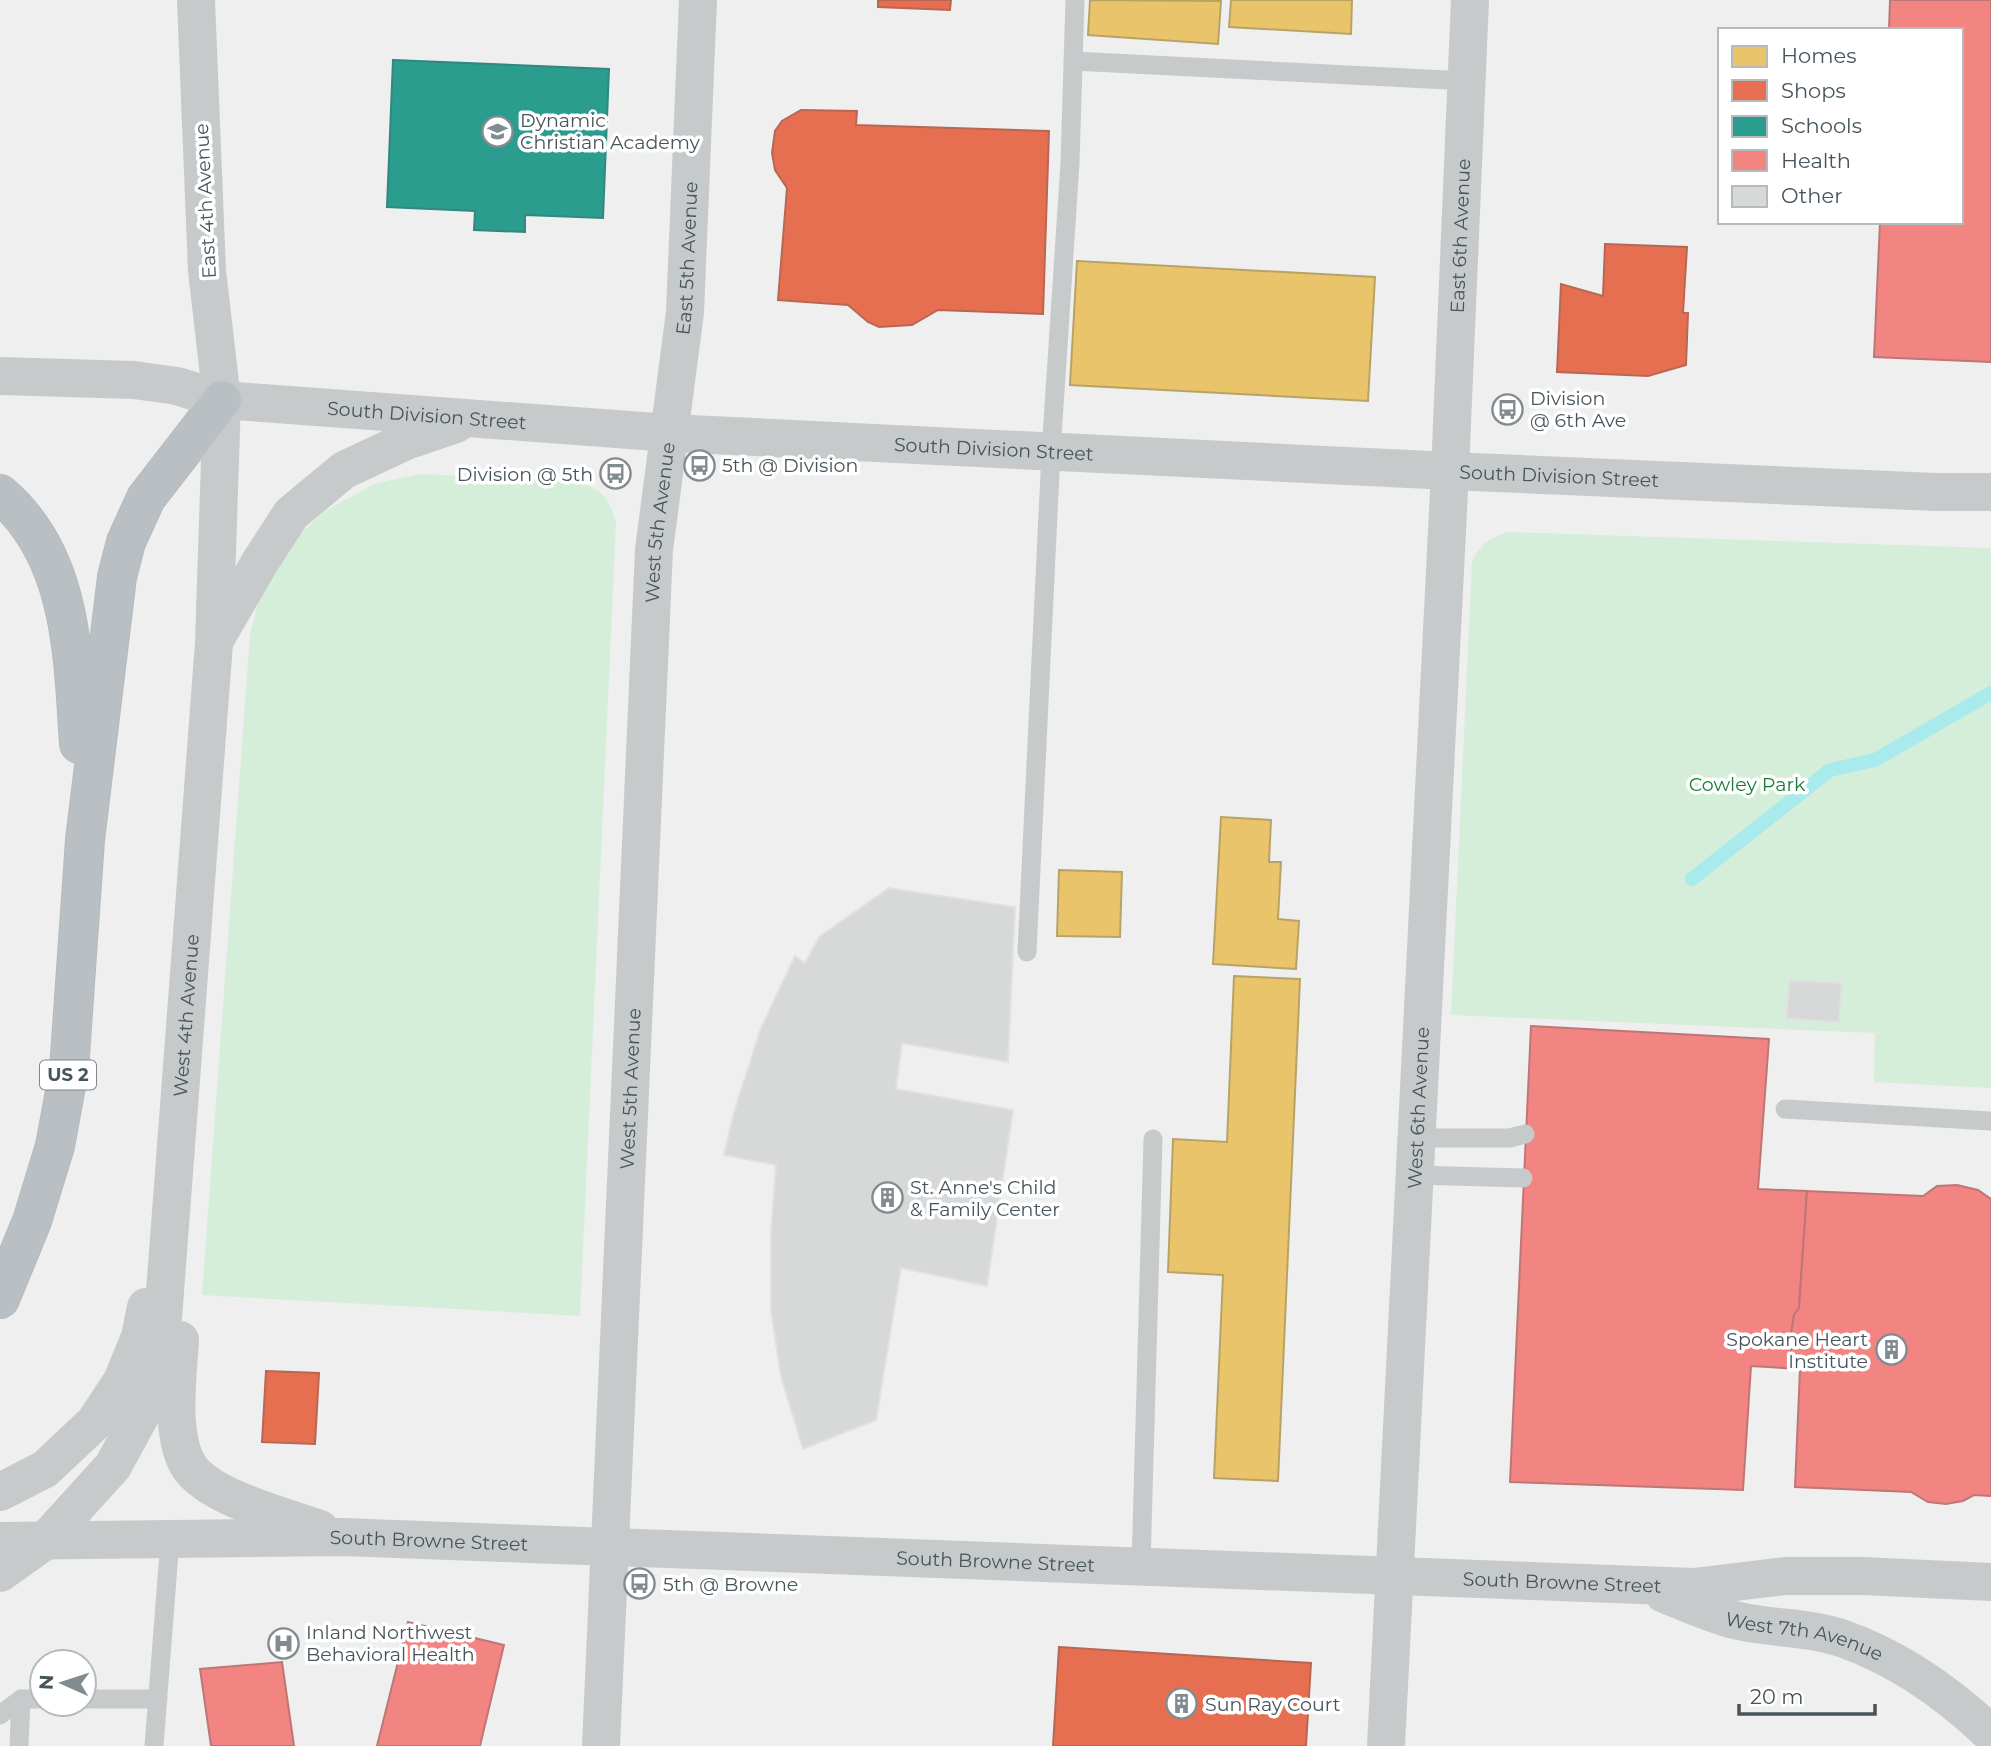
<svg xmlns="http://www.w3.org/2000/svg" width="1991" height="1746" font-family="Montserrat,sans-serif">
	<rect width="100%" height="100%" fill="#f0efef"/>
	<g fill="#d4eed9">
		<path d="M421 474 572 481C601 489 607 493 616 523L580 1316 202 1295 250 634 262 588 290 543 325 511 376 483Z"/>
		<path d="M1507 532 1991 548V1088L1874 1082 1875 1033 1451 1015 1472 561C1481 544 1490 538 1507 532Z"/>
	</g>
	<g fill="#e9c46a" stroke="#b8a366" stroke-width="2">
		<polygon points="1090,0 1221,1 1218,44 1088,35"/>
		<polygon points="1231,0 1352,0 1351,34 1229,27"/>
		<polygon points="1077,261 1375,277 1368,401 1070,385"/>
		<polygon points="1221,817 1271,820 1269,862 1281,862 1278,919 1299,921 1296,969 1213,964"/>
		<polygon points="1059,870 1122,872 1120,937 1057,936"/>
		<polygon points="1234,976 1300,979 1278,1481 1214,1478 1223,1275 1168,1272 1173,1139 1227,1142"/>
	</g>
	<g fill="#e76f51" stroke="#b76754" stroke-width="2">
		<polygon points="878,0 951,0 950,10 878,7"/>
		<polygon points="801,110 857,111 856,125 1049,131 1043,314 938,310 912,325 879,327 868,322 848,305 778,300 787,188 775,170 772,153 775,131 782,121"/>
		<polygon points="1605,244 1687,247 1683,313 1688,313 1686,365 1648,376 1557,372 1561,284 1603,296"/>
		<polygon points="266,1371 319,1373 315,1444 262,1442"/>
		<polygon points="1059,1647 1311,1663 1306,1746 1053,1746"/>
	</g>
	<polygon fill="#2a9d8f" stroke="#32877f" stroke-width="2" points="393,60 609,69 603,218 525,215 525,232 474,230 475,211 387,207"/>
	<g fill="#f28482" stroke="#be7676" stroke-width="2">
		<polygon points="1890,0 1991,0 1991,362 1874,357 1880,222 1961,222 1961,30 1889,30"/>
		<polygon points="1531,1026 1769,1039 1758,1189 1807,1191 1799,1308 1794,1315 1790,1341 1792,1358 1800,1369 1751,1366 1743,1490 1510,1482"/>
		<polygon points="1957,1185 1978,1190 1991,1199 1991,1496 1974,1495 1963,1501 1946,1504 1928,1502 1911,1492 1795,1487 1800,1369 1792,1358 1790,1341 1794,1315 1799,1308 1807,1191 1923,1196 1937,1186"/>
		<polygon points="408,1622 504,1645 480,1746 377,1746"/>
		<polygon points="282,1662 294,1746 211,1746 200,1669"/>
	</g>
	<g fill="none" stroke-linecap="round" stroke-linejoin="round">
		<polyline stroke="#a9eaec" stroke-width="14" points="1692,879 1830,770 1875,760 1991,693"/>
	</g>
	<g fill="#d7d8d8" stroke="#e1e1e2" stroke-width="2">
		<polygon points="889,888 1015,907 1008,1062 902,1043 896,1089 1013,1110 987,1286 901,1268 876,1420 803,1449 781,1377 771,1311 771,1232 776,1165 724,1155 734,1112 761,1028 795,956 805,963 819,937"/>
		<polygon points="1789,980 1842,983 1839,1022 1786,1019"/>
	</g>
	<g fill="none" stroke-linecap="round" stroke-linejoin="round">
		<defs>
			<g id="motorway">
				<path d="M0 494C73 556 73 655 79 744"/>
				<polyline points="0,1299 32,1221 55,1146 69,1070 85,840 117,577 126,542 146,498 222,400"/>
			</g>
		</defs>
		<use href="#motorway" stroke="#b4bbbe" stroke-width="40"/>
		<g stroke="#c7cacb" stroke-width="19">
			<polyline points="1073,61 1467,81"/>
			<polyline points="1027,952 1051,452 1070,163 1075,0"/>
			<polyline points="1785,1109 1991,1121"/>
			<polyline points="1416,1138 1510,1138 1525,1134"/>
			<polyline points="1414,1175 1523,1178"/>
			<polyline points="1141,1566 1153,1139"/>
			<polyline points="84,1699 158,1699"/>
			<polyline points="0,1715 21,1699 42,1699"/>
			<polyline points="19,1746 21,1699"/>
			<polyline points="154,1746 170,1540"/>
		</g>
		<g stroke="#c7cacb" stroke-width="38">
			<path id="s1" d="M601 1746 654 550 685 312 698 0"/>
			<path id="s2" d="M1386 1746 1450 471 1470 0"/>
		</g>
		<g stroke="#c7cacb" stroke-width="38">
			<path id="s3" d="M0 376 134 380 177 386 222 400 670 433 1450 471 1935 492H1991"/>
			<polyline points="216,638 260,562 291,514 344,470 406,441 456,424"/>
			<path d="M180 1340C178 1376 169 1437 190 1468 213 1499 284 1516 320 1529"/>
			<polyline points="0,1492 45,1469 95,1422 122,1381 140,1337 146,1307"/>
			<path id="s4" d="M0 1541 342 1537 1694 1587 1785 1576H1863L1991 1582"/>
			<path id="s5" d="M0 1573 45 1541 113 1466 143 1411 157 1369 163 1318 214 643 222 400 207 271 196 0"/>
			<path id="s6" d="M1664 1594C1688 1603 1714 1616 1739 1621 1774 1629 1811 1627 1844 1639 1900 1659 1948 1693 1991 1734"/>
		</g>
		<use href="#motorway" stroke="#b9bfc3" stroke-width="38"/>
	</g>
	<defs>
		<symbol id="school-ring" viewBox="-11 -11 22 22"><circle r="9.5" fill="#fff" stroke="#828b8f" stroke-width="1.5"/><path d="M0-5L7-2L0 1L-7-2ZM-4 1L0 2.5L4 1V4Q0 6-4 4Z" fill="#828b8f"/></symbol>
		<symbol id="bus-ring" viewBox="-11 -11 22 22"><circle r="9.5" fill="#fff" stroke="#828b8f" stroke-width="1.5"/><path d="M-5-6H5V4H4V6H2V4H-2V6H-4V4H-5ZM-3.5-4V0h7V-4ZM-3.5 1.2v1.5H-2V1.2ZM2 1.2v1.5H3.5V1.2Z" fill="#828b8f"/></symbol>
		<symbol id="building-ring" viewBox="-11 -11 22 22"><circle r="9.5" fill="#fff" stroke="#828b8f" stroke-width="1.5"/><path d="M-4-6H4V6H1V3H-1V6H-4ZM-2.5-4.3h1.7v1.8h-1.7ZM.8-4.3h1.7v1.8H.8ZM-2.5-1h1.7V.8h-1.7ZM.8-1h1.7V.8H.8Z" fill="#828b8f"/></symbol>
		<symbol id="hospital-ring" viewBox="-11 -11 22 22"><circle r="9.5" fill="#fff" stroke="#828b8f" stroke-width="1.5"/><path d="M-5-5h3v3.5h4V-5h3V5h-3V1.5h-4V5h-3Z" fill="#828b8f"/></symbol>
	</defs>
	<g fill-rule="evenodd">
		<use href="#school-ring" x="480" y="114" width="35" height="35"/>
		<use href="#bus-ring" x="1490" y="392" width="35" height="35"/>
		<use href="#bus-ring" x="682" y="448" width="35" height="35"/>
		<use href="#bus-ring" x="598" y="456" width="35" height="35"/>
		<use href="#building-ring" x="870" y="1180" width="35" height="35"/>
		<use href="#building-ring" x="1874" y="1332" width="35" height="35"/>
		<use href="#bus-ring" x="622" y="1566" width="35" height="35"/>
		<use href="#hospital-ring" x="266" y="1626" width="35" height="35"/>
		<use href="#building-ring" x="1164" y="1686" width="35" height="35"/>
	</g>
	<g text-anchor="middle" stroke-width="7" stroke-linejoin="round" paint-order="stroke">
		<rect fill="#fff" stroke="#7e888c" stroke-width="2" x="40" y="1060.5" width="56" height="29" rx="5"/>
		<g font-size="18" font-weight="bold" fill="#46555b">
			<text x="68" y="1081">US 2</text>
		</g>
		<g font-size="19" fill="#46555b" stroke="#fff" text-anchor="start">
			<text x="520" y="127">Dynamic<tspan x="520" dy="22">Christian Academy</tspan></text>
			<text x="1530" y="405">Division<tspan x="1530" dy="22">@ 6th Ave</tspan></text>
			<text x="722" y="472">5th @ Division</text>
			<text x="593" y="481" text-anchor="end">Division @ 5th</text>
			<text x="910" y="1194">St. Anne's Child<tspan x="910" dy="22">&amp; Family Center</tspan></text>
			<text x="1868" y="1346" text-anchor="end">Spokane Heart<tspan x="1868" dy="22">Institute</tspan></text>
			<text x="663" y="1591">5th @ Browne</text>
			<text x="306" y="1639">Inland Northwest<tspan x="306" dy="22">Behavioral Health</tspan></text>
			<text x="1205" y="1711">Sun Ray Court</text>
		</g>
		<g font-size="19" fill="#46555b" stroke="#fff">
			<text transform="translate(205 201) rotate(-93)" y="7">East 4th Avenue</text>
			<text dy="7" stroke="none"><textPath href="#s2" startOffset="1512">East 6th Avenue</textPath></text>
			<text dy="7" stroke="none"><textPath href="#s1" startOffset="1491">East 5th Avenue</textPath></text>
			<text dy="7" stroke="none"><textPath href="#s3" startOffset="430">South Division Street</textPath></text>
			<text dy="7" stroke="none"><textPath href="#s3" startOffset="998">South Division Street</textPath></text>
			<text dy="7" stroke="none"><textPath href="#s3" startOffset="1564">South Division Street</textPath></text>
			<text dy="7" stroke="none"><textPath href="#s1" startOffset="1225">West 5th Avenue</textPath></text>
			<text dy="7" stroke="none"><textPath href="#s5" startOffset="618">West 4th Avenue</textPath></text>
			<text dy="7" stroke="none"><textPath href="#s1" startOffset="658">West 5th Avenue</textPath></text>
			<text dy="7" stroke="none"><textPath href="#s2" startOffset="639">West 6th Avenue</textPath></text>
			<text dy="7" stroke="none"><textPath href="#s4" startOffset="429">South Browne Street</textPath></text>
			<text dy="7" stroke="none"><textPath href="#s4" startOffset="996">South Browne Street</textPath></text>
			<text dy="7" stroke="none"><textPath href="#s4" startOffset="1563">South Browne Street</textPath></text>
			<text dy="7" stroke="none"><textPath href="#s6" startOffset="147">West 7th Avenue</textPath></text>
		</g>
		<g font-size="19" fill="#187c38" stroke="#fff">
			<text x="1747" y="791">Cowley Park</text>
		</g>
	</g>
	<rect x="1718" y="28" width="245" height="196" fill="#ffffff" stroke="#b5bbbd" stroke-width="2"/>
	<rect x="1732" y="46" width="35" height="21" fill="#e9c46a" stroke="#b5bbbd" stroke-width="2"/>
	<text x="1781" y="63" font-size="21" fill="#46555b">Homes</text>
	<rect x="1732" y="80" width="35" height="21" fill="#e76f51" stroke="#b5bbbd" stroke-width="2"/>
	<text x="1781" y="98" font-size="21" fill="#46555b">Shops</text>
	<rect x="1732" y="116" width="35" height="21" fill="#2a9d8f" stroke="#b5bbbd" stroke-width="2"/>
	<text x="1781" y="133" font-size="21" fill="#46555b">Schools</text>
	<rect x="1732" y="150" width="35" height="21" fill="#f28482" stroke="#b5bbbd" stroke-width="2"/>
	<text x="1781" y="168" font-size="21" fill="#46555b">Health</text>
	<rect x="1732" y="186" width="35" height="21" fill="#d7d8d8" stroke="#b5bbbd" stroke-width="2"/>
	<text x="1781" y="203" font-size="21" fill="#46555b">Other</text>
	<g transform="translate(63 1683) rotate(273)"><circle r="33" fill="#ffffff" stroke="#b5bbbd" stroke-width="2"/>
	<path d="M0-5L12 26L0 18L-12 26Z" fill="#828b8f"/>
	<text y="-10" font-size="19" font-weight="bold" text-anchor="middle" fill="#46555b">N</text>
	</g>
	<path d="M1739 1704v10h136v-10" fill="none" stroke="#46555b" stroke-width="3.5"/>
	<text x="1750" y="1704" font-size="21" fill="#46555b" stroke="#ffffff" stroke-width="5" paint-order="stroke">20 m</text>
</svg>
